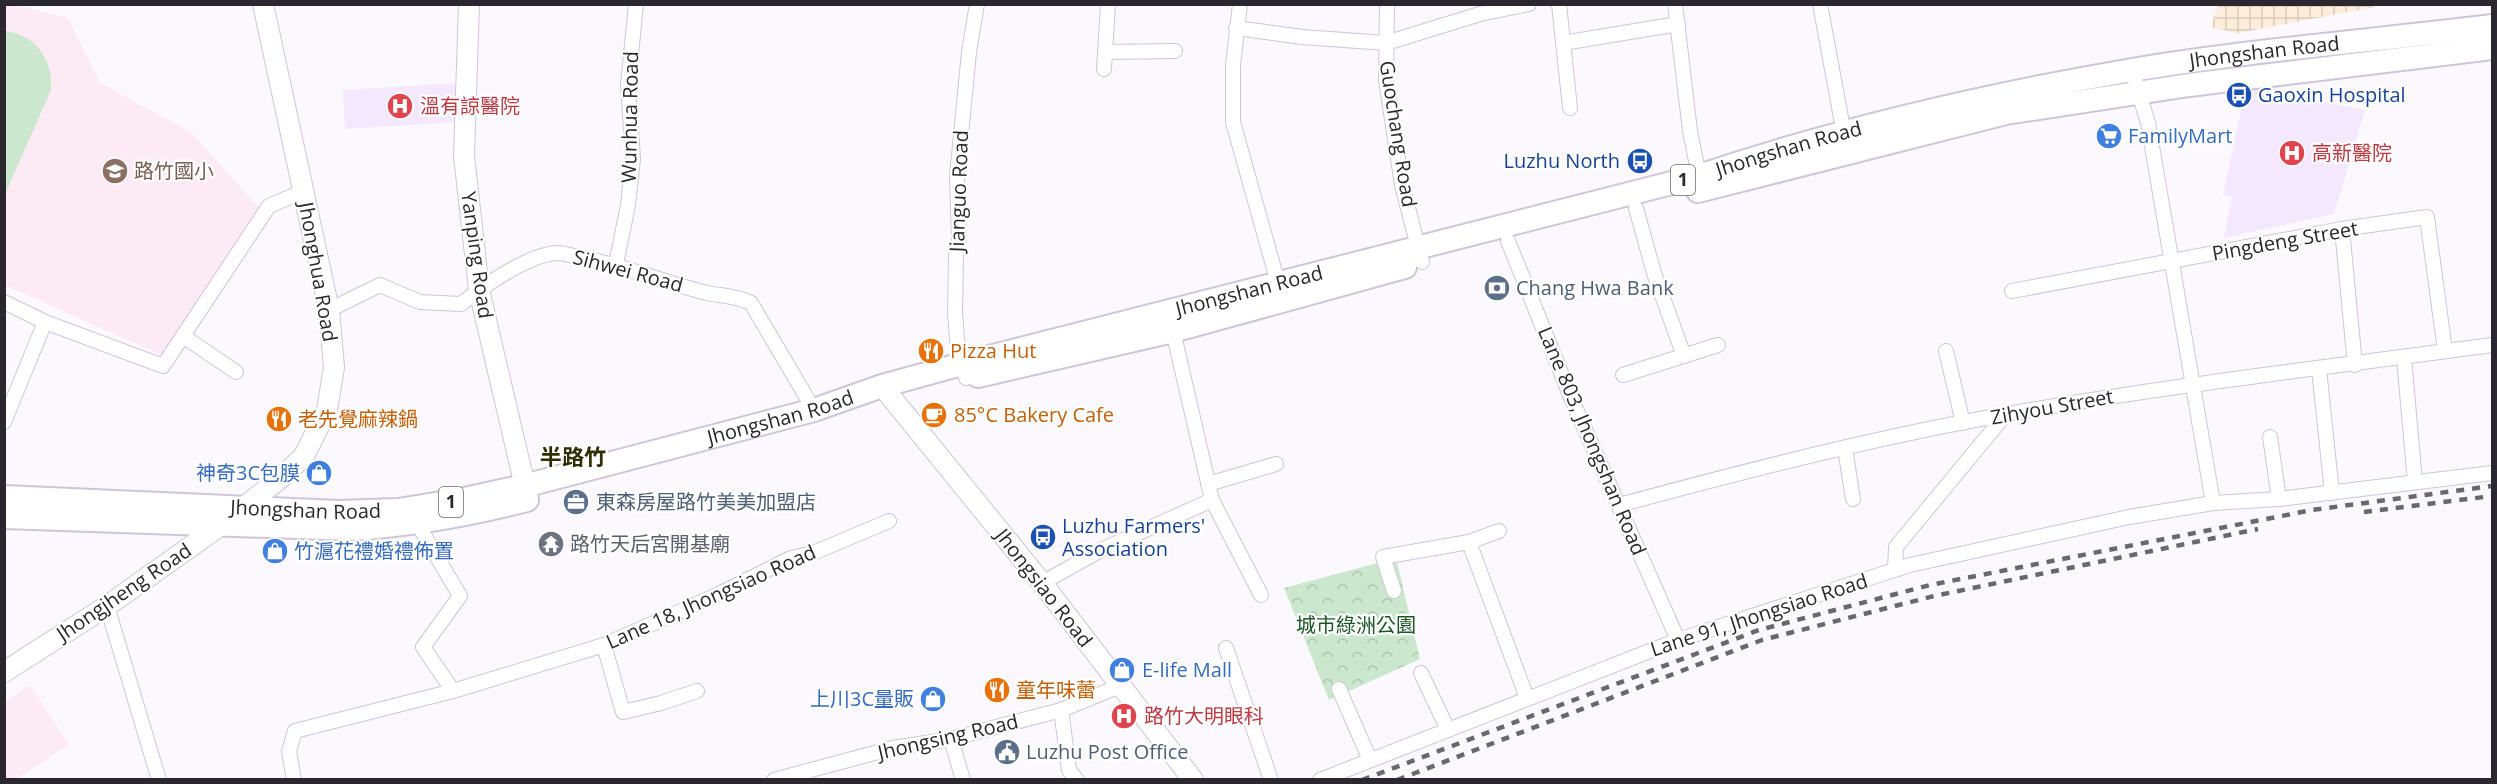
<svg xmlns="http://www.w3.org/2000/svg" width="2497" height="784" font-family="'Open Sans','Noto Sans TC',sans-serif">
	<defs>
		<pattern id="industrial-grid" width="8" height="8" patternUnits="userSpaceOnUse" patternTransform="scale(1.5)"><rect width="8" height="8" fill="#fdedda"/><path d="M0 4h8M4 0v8" fill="none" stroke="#d9cbbb"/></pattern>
		<pattern id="park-crowns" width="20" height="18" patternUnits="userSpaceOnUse" patternTransform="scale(1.5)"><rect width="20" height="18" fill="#cbe7cd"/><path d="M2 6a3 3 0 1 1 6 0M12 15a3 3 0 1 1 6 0" fill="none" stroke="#aec6b0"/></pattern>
	</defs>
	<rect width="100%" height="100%" fill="#fbf9fd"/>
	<g fill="#f4e8fe">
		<polygon points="455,83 458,122 345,129 343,90"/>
		<polygon points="2279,84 2278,93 2365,110 2334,214 2224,238 2232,197 2223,195 2246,87"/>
	</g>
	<polygon fill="url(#industrial-grid)" points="2218,5 2218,4 2374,5 2374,7 2238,33 2211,27"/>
	<g fill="#fceaf4">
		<polygon points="10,4 68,18 100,83 191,132 261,210 163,356 5,285 4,5"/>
		<polygon points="30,685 69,744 16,779 5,779 5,702"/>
	</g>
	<path fill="#cbe7cd" d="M6 31C37 36 53 60 51 90L5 194Z"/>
	<polygon fill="url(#park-crowns)" points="1396,558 1420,659 1329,700 1284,588"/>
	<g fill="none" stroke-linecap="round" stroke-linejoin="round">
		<defs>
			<g id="street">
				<polyline points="1240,4 1233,65 1233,122 1278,283"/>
				<polyline points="1387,4 1386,80 1402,185 1422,262"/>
				<polyline points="1559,4 1570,108"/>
				<polyline points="1675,4 1690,131 1699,176"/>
				<polyline points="1820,4 1844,134"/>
				<polyline points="1236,28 1302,37 1386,43 1480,14 1529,4"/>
				<polyline points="1563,43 1678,24"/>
				<polyline points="1105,52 1175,51"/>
				<polyline points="1104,69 1108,4"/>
				<polyline points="2132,70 2148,123 2213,503"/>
				<polyline points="1636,208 1654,273 1684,356"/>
				<polyline points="2342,229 2355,365"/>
				<polyline points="1508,241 1572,400 1678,640"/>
				<polyline points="616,264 628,205 633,159 628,85 636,4"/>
				<polyline points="2012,291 2342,229 2427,217 2445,351"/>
				<polyline points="4,302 45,322 4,422"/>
				<path d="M329 310 380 285 420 302 461 304C482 287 529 254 557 253 565 253 575 257 584 258 626 266 665 283 707 293 723 296 737 296 751 303L814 410"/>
				<polyline points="45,322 163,366 269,206 304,191"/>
				<polyline points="1173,331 1212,500 1261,595"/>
				<polyline points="183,336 236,372"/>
				<polyline points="1946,351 1963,423"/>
				<polyline points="2404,358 2415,482"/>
				<polyline points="2319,369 2332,493"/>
				<polyline points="1623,375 1718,345"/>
				<polyline points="966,378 957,340 955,312 956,256 959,239 957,176 969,52 977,4"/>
				<polyline points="2270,437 2279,499"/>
				<polyline points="1845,448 1853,499"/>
				<polyline points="1208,484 1276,464"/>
				<path d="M1619 505C1753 469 1888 434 2025 411 2180 384 2337 366 2492 345"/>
				<polyline points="417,523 460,596 423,647 453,691"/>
				<polyline points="1469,542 1527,698"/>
				<polyline points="1895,570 1896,547 2005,415"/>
				<polyline points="1042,583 1101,550 1212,500"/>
				<polyline points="1394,591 1383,557 1469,542 1499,531"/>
				<polyline points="107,606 159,780"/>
				<polyline points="604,645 623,712 661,703 697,691"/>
				<polyline points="1226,648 1271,780"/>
				<polyline points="1421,673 1448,730"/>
				<polyline points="1339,689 1370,760"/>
				<polyline points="1061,710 1069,770 1077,780"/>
				<polyline points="951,739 963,780"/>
				<polyline points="294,780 289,751 295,731 453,691 604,645 717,595 791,558 813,553 889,521"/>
				<polyline points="774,780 893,748 951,739 1061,710 1120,686"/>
				<polyline points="1320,780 1678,640 1910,565 2129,517 2213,503 2279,499 2492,473"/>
			</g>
			<g id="secondary">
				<polyline points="469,4 464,156 479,290 528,499"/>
				<polyline points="882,386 1042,583 1193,780"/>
				<polyline points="4,672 107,606 221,525 282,477 304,456 327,410 334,367 329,310 263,4"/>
			</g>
			<g id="primary">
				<polyline points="1698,191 2006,113 2189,85 2492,48"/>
				<polyline points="978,376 1173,331 1405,267"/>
				<path id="s1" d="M4 497 339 512 398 510 460 500 524 486 814 410 882 386 962 364 1699 176C1839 129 1986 95 2132 70 2251 50 2372 41 2492 26"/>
				<path d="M4 517 353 529C412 525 469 515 527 500"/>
			</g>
		</defs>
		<use href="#street" stroke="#cfc5d9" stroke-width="16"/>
		<use href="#secondary" stroke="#cfc5d9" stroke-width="22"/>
		<use href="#primary" stroke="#cfc5d9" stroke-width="26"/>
		<use href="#street" stroke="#fff" stroke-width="14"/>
		<use href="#secondary" stroke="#fff" stroke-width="20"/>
		<use href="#primary" stroke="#fff" stroke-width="22"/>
		<g stroke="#6a676d" stroke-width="4.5" stroke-dasharray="8 8" stroke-linecap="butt">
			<polyline points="2364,512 2492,496"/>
			<polyline points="1362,780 1759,630 1930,585 2312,510 2492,486"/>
			<polyline points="1397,780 1762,640 1934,596 2258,529"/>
		</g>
	</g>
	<defs>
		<symbol id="bus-disc" viewBox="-11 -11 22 22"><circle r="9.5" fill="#1a4fb4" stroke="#fff"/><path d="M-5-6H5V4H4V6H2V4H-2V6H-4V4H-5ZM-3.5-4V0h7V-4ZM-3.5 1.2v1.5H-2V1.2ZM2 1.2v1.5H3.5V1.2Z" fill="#fff"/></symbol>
		<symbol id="hospital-disc" viewBox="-11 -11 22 22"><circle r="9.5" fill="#e0444e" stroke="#fff"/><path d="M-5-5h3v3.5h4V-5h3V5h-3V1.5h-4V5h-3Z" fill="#fff"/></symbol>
		<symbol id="supermarket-disc" viewBox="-11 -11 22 22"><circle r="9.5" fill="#3f7fe0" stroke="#fff"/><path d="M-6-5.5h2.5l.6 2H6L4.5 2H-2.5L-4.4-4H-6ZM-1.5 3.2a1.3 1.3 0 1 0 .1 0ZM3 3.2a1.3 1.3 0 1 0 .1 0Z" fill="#fff"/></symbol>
		<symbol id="school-disc" viewBox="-11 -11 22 22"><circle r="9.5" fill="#8d6e63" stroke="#fff"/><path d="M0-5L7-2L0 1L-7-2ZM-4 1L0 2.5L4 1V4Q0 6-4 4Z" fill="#fff"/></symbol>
		<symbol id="bank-disc" viewBox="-11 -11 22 22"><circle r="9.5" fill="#5c6f8a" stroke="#fff"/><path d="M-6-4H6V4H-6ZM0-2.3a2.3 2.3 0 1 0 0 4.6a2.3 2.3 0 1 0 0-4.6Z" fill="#fff"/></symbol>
		<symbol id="restaurant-disc" viewBox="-11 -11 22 22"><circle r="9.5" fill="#e8710a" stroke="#fff"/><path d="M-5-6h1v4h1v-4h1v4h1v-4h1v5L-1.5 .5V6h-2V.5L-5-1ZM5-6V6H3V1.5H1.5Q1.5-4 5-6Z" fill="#fff"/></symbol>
		<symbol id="cafe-disc" viewBox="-11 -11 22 22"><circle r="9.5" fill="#e8710a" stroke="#fff"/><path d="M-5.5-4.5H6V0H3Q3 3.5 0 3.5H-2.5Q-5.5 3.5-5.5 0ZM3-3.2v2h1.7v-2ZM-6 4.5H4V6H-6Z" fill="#fff"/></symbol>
		<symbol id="shop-disc" viewBox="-11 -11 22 22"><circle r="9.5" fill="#3f7fe0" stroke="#fff"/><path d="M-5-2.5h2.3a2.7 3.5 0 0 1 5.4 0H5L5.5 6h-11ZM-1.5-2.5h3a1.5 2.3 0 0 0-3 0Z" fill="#fff"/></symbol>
		<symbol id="office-disc" viewBox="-11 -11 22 22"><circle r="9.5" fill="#5c6f8a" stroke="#fff"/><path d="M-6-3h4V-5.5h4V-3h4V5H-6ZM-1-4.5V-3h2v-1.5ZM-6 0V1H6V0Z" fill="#fff"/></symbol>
		<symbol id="temple-disc" viewBox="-11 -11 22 22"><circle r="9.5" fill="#6b7280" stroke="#fff"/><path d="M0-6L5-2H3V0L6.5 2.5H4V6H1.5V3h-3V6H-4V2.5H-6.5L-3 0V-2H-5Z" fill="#fff"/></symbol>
		<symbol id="civic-disc" viewBox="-11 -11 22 22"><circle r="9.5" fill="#5c6f8a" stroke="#fff"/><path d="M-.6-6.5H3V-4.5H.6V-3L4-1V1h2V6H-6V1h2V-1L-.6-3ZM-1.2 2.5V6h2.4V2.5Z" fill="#fff"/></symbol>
	</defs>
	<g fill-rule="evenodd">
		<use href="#bus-disc" x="2224" y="80" width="30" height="30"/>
		<use href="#hospital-disc" x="385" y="91" width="30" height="30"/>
		<use href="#supermarket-disc" x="2094" y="121" width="30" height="30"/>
		<use href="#hospital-disc" x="2277" y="138" width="30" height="30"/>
		<use href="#bus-disc" x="1625" y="146" width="30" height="30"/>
		<use href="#school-disc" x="100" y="156" width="30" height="30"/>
		<use href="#bank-disc" x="1482" y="273" width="30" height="30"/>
		<use href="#restaurant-disc" x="916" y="336" width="30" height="30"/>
		<use href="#cafe-disc" x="919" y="400" width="30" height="30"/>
		<use href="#restaurant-disc" x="264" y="404" width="30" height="30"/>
		<use href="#shop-disc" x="304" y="458" width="30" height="30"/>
		<use href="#office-disc" x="561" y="487" width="30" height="30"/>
		<use href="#bus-disc" x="1028" y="522" width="30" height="30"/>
		<use href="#temple-disc" x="536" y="529" width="30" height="30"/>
		<use href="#shop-disc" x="260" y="536" width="30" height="30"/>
		<use href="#shop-disc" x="1107" y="655" width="30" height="30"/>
		<use href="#restaurant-disc" x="982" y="675" width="30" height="30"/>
		<use href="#shop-disc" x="918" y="684" width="30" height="30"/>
		<use href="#hospital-disc" x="1109" y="701" width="30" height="30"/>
		<use href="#civic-disc" x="992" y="737" width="30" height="30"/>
	</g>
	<g text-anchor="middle" stroke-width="4.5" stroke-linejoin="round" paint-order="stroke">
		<g fill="#fff" stroke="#6b686d" stroke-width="1.5">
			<rect x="1671" y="165" width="24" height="30" rx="4.5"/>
			<rect x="439" y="487" width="24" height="30" rx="4.5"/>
		</g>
		<g font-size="18" font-weight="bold" fill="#2b272e">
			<text x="1683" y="186">1</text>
			<text x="451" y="508">1</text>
		</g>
		<g font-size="20" fill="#2b272e" stroke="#fff">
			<text dy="7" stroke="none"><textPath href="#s1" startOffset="2318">Jhongshan Road</textPath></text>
			<text transform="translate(630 117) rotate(-89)" y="7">Wunhua Road</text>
			<text transform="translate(1398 134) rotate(81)" y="7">Guochang Road</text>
			<text dy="7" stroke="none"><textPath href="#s1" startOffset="1832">Jhongshan Road</textPath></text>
			<text transform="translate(959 191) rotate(-88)" y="7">Jianguo Road</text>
			<text transform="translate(2285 241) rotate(-10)" y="7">Pingdeng Street</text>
			<text transform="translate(477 255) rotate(82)" y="7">Yanping Road</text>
			<text transform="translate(628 271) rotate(15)" y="7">Sihwei Road</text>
			<text transform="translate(318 272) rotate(80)" y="7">Jhonghua Road</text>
			<text dy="7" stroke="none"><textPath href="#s1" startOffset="1274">Jhongshan Road</textPath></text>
			<text transform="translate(2052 407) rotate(-10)" y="7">Zihyou Street</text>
			<text dy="7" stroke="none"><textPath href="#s1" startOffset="788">Jhongshan Road</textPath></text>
			<text transform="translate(1592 441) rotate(67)" y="7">Lane 803, Jhongshan Road</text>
			<text dy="7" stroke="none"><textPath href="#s1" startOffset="302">Jhongshan Road</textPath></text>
			<text transform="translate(1044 588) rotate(52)" y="7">Jhongsiao Road</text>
			<text transform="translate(124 592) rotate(-34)" y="7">Jhongjheng Road</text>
			<text transform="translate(711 597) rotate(-24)" y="7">Lane 18, Jhongsiao Road</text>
			<text transform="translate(1759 615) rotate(-18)" y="7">Lane 91, Jhongsiao Road</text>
			<text transform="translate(948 737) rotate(-13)" y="7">Jhongsing Road</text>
		</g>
		<g font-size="20" fill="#164399" stroke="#fff" text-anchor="start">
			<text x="2258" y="102">Gaoxin Hospital</text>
			<text x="1620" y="168" text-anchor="end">Luzhu North</text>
			<text x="1062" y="533">Luzhu Farmers'<tspan x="1062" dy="23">Association</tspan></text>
		</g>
		<g font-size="20" fill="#be3a42" stroke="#fff" text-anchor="start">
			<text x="420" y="113">溫有諒醫院</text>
			<text x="2312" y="160">高新醫院</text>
			<text x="1144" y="723">路竹大明眼科</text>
		</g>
		<g font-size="20" fill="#366cbe" stroke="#fff" text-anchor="start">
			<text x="2128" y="143">FamilyMart</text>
			<text x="300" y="480" text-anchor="end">神奇3C包膜</text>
			<text x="294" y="558">竹滬花禮婚禮佈置</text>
			<text x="1142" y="677">E-life Mall</text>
			<text x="914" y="706" text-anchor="end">上川3C量販</text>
		</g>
		<g font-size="20" fill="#785e54" stroke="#fff" text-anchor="start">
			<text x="134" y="178">路竹國小</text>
		</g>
		<g font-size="20" fill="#4e5e75" stroke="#fff" text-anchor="start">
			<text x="1516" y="295">Chang Hwa Bank</text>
			<text x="596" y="509">東森房屋路竹美美加盟店</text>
			<text x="1026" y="759">Luzhu Post Office</text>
		</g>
		<g font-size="20" fill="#c56008" stroke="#fff" text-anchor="start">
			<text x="950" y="358">Pizza Hut</text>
			<text x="954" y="422">85°C Bakery Cafe</text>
			<text x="298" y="426">老先覺麻辣鍋</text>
			<text x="1016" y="697">童年味蕾</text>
		</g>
		<g font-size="20" fill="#5b616d" stroke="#fff" text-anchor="start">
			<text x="570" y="551">路竹天后宮開基廟</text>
		</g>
		<g font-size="20" fill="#1b5725" stroke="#fff">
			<text x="1356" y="632">城市綠洲公園</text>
		</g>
		<g font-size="22" font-weight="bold" fill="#2f2d02" stroke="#fff">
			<text x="573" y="465">半路竹</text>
		</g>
	</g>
	<rect width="2497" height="784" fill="none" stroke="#2b272e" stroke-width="12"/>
</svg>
